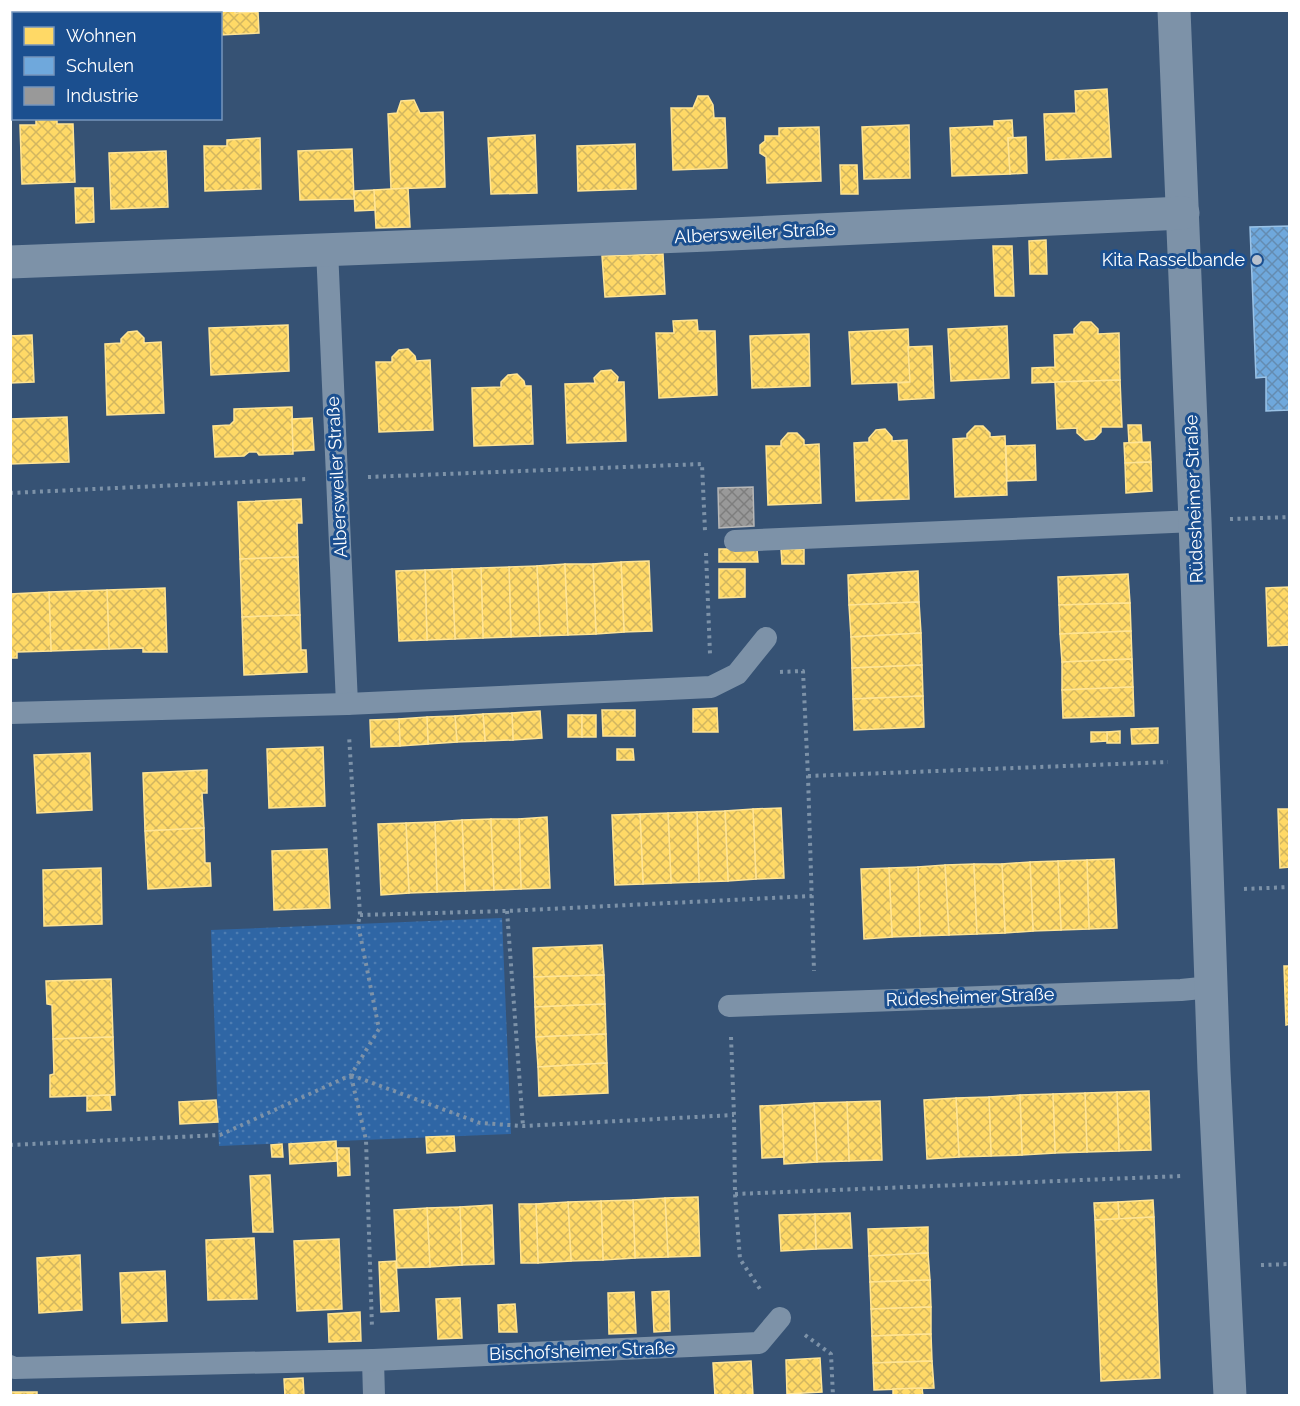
<svg xmlns="http://www.w3.org/2000/svg" width="1300" height="1406" font-family="Raleway,sans-serif">
	<defs>
		<pattern id="park-dots" width="8" height="8" patternUnits="userSpaceOnUse" patternTransform="scale(1.5)"><rect width="8" height="8" fill="#2f66a5"/><path d="M2 2h.1M6 6h.1" fill="none" stroke="#4e7db2" stroke-width="1.8" stroke-linecap="round"/></pattern>
		<pattern id="homes-cross-hatch" width="8" height="8" patternUnits="userSpaceOnUse" patternTransform="scale(1.5)"><rect width="8" height="8" fill="#ffd966"/><path d="M0 0l8 8M0 8l8-8" fill="none" stroke="#d2b660"/></pattern>
		<pattern id="schools-cross-hatch" width="8" height="8" patternUnits="userSpaceOnUse" patternTransform="scale(1.5)"><rect width="8" height="8" fill="#6fa8dc"/><path d="M0 0l8 8M0 8l8-8" fill="none" stroke="#648cb1"/></pattern>
		<pattern id="industry-cross-hatch" width="8" height="8" patternUnits="userSpaceOnUse" patternTransform="scale(1.5)"><rect width="8" height="8" fill="#999"/><path d="M0 0l8 8M0 8l8-8" fill="none" stroke="#7e7e7e"/></pattern>
	</defs>
	<rect width="100%" height="100%" fill="#365274"/>
	<polygon fill="url(#park-dots)" points="502,918 511,1134 219,1146 211,930"/>
	<g fill="url(#homes-cross-hatch)" stroke="#ffe494" stroke-width="1.5">
		<polygon points="156,10 235,10 235,13 258,12 259,33 220,35 220,14 156,14"/>
		<polygon points="1107,89 1111,157 1046,160 1044,114 1076,113 1075,91"/>
		<polygon points="698,96 708,96 713,105 714,118 725,118 727,168 673,170 671,108 693,108"/>
		<polygon points="414,100 420,113 443,112 445,187 391,189 388,114 397,113 401,101"/>
		<polygon points="36,118 57,118 57,124 73,124 75,182 22,184 20,125 36,125"/>
		<polygon points="1012,120 1013,137 1008,138 1010,174 952,176 950,128 994,126 994,121"/>
		<polygon points="909,125 910,178 864,179 862,127"/>
		<polygon points="819,127 821,181 767,183 766,157 760,153 760,145 765,141 765,136 779,136 779,128"/>
		<polygon points="535,135 537,193 491,194 488,138"/>
		<polygon points="1026,137 1027,173 1010,174 1008,138"/>
		<polygon points="260,138 261,189 205,191 204,146 227,146 227,140"/>
		<polygon points="635,144 636,189 578,191 577,146"/>
		<polygon points="352,149 354,199 300,200 298,151"/>
		<polygon points="166,151 168,207 111,209 109,153"/>
		<polygon points="840,165 857,165 858,194 841,194"/>
		<polygon points="75,188 93,188 94,222 76,223"/>
		<polygon points="408,188 410,227 376,228 374,190"/>
		<polygon points="374,190 375,210 355,211 354,191"/>
		<polygon points="1046,240 1047,274 1030,274 1029,241"/>
		<polygon points="993,246 1012,246 1014,296 995,296"/>
		<polygon points="663,254 665,294 605,297 602,256"/>
		<polygon points="697,320 698,331 715,331 717,395 659,398 656,333 674,333 673,321"/>
		<polygon points="1081,322 1091,322 1098,329 1098,334 1119,333 1120,380 1032,383 1032,368 1055,367 1054,335 1074,334 1074,329"/>
		<polygon points="288,325 289,371 211,375 209,328"/>
		<polygon points="1007,326 1009,378 951,381 948,329"/>
		<polygon points="908,329 910,382 852,384 849,332"/>
		<polygon points="137,331 144,338 144,343 161,342 164,413 107,415 105,344 121,343 121,339 128,332"/>
		<polygon points="809,334 810,386 752,388 750,336"/>
		<polygon points="32,335 34,382 10,383 10,336"/>
		<polygon points="932,346 934,398 899,400 898,383 910,382 908,347"/>
		<polygon points="408,349 415,356 416,361 430,360 433,430 379,432 376,362 392,362 392,357 399,350"/>
		<polygon points="611,370 618,377 617,382 624,382 626,441 567,443 565,384 595,383 594,378 601,371"/>
		<polygon points="517,374 524,381 525,386 531,386 533,444 474,446 472,388 501,387 501,382 508,375"/>
		<polygon points="1120,380 1122,427 1101,427 1101,432 1094,439 1085,440 1077,433 1077,428 1057,429 1055,382"/>
		<polygon points="292,407 293,454 259,455 257,452 249,452 244,456 215,457 213,426 230,425 234,421 234,409"/>
		<polygon points="67,417 69,462 10,464 10,419"/>
		<polygon points="312,418 314,450 293,451 292,419"/>
		<polygon points="1128,425 1141,425 1142,442 1129,443"/>
		<polygon points="975,426 983,426 990,433 990,437 1005,436 1007,495 955,497 953,439 967,438 967,434"/>
		<polygon points="885,429 892,437 892,441 907,440 909,499 856,501 854,443 869,442 869,438 876,430"/>
		<polygon points="788,433 797,433 804,440 804,445 819,444 821,503 768,505 766,446 781,446 781,441"/>
		<polygon points="1150,442 1151,462 1125,463 1124,443"/>
		<polygon points="1035,445 1036,480 1007,481 1006,446"/>
		<polygon points="1151,462 1152,491 1126,493 1125,463"/>
		<polygon points="301,499 302,523 297,523 298,557 240,559 238,502"/>
		<polygon points="719,549 757,549 758,562 719,562"/>
		<polygon points="781,549 804,549 804,564 782,564"/>
		<polygon points="298,557 300,615 242,617 240,559"/>
		<polygon points="649,561 652,631 624,632 621,562"/>
		<polygon points="621,562 624,632 596,634 593,564"/>
		<polygon points="565,564 568,635 540,636 537,566"/>
		<polygon points="565,564 593,564 596,634 568,635"/>
		<polygon points="537,566 540,636 511,637 509,567"/>
		<polygon points="509,567 511,637 483,638 481,568"/>
		<polygon points="481,568 483,638 455,639 452,569"/>
		<polygon points="452,569 455,639 427,640 425,570"/>
		<polygon points="719,569 745,569 745,597 719,598"/>
		<polygon points="425,570 427,640 399,641 396,571"/>
		<polygon points="918,571 919,602 849,605 848,575"/>
		<polygon points="1128,574 1130,603 1059,605 1058,577"/>
		<polygon points="1290,587 1290,645 1268,646 1266,588"/>
		<polygon points="165,588 167,652 143,652 143,648 109,649 107,590"/>
		<polygon points="107,590 109,649 51,651 49,592"/>
		<polygon points="49,592 51,651 17,652 17,658 10,658 10,594"/>
		<polygon points="919,602 921,633 851,637 849,605"/>
		<polygon points="1130,603 1131,631 1060,634 1059,605"/>
		<polygon points="300,615 301,650 306,650 307,672 244,675 242,617"/>
		<polygon points="1131,631 1132,659 1062,662 1060,634"/>
		<polygon points="921,633 922,665 852,668 851,637"/>
		<polygon points="1132,659 1133,687 1062,690 1062,662"/>
		<polygon points="922,665 923,696 853,699 852,668"/>
		<polygon points="1133,687 1134,716 1063,718 1062,690"/>
		<polygon points="923,696 924,727 854,730 853,699"/>
		<polygon points="717,708 718,732 693,732 693,709"/>
		<polygon points="602,710 635,710 635,736 603,736"/>
		<polygon points="540,711 542,738 513,740 512,713"/>
		<polygon points="512,713 513,740 485,741 483,714"/>
		<polygon points="483,714 485,741 457,742 455,716"/>
		<rect x="568" y="715" width="14" height="22"/>
		<rect x="582" y="715" width="14" height="22"/>
		<polygon points="455,716 457,742 428,744 427,717"/>
		<polygon points="427,717 428,744 400,746 399,719"/>
		<polygon points="399,719 400,746 371,747 370,720"/>
		<polygon points="1158,728 1158,743 1132,744 1131,729"/>
		<polygon points="1120,731 1120,743 1107,743 1107,732"/>
		<polygon points="1091,732 1107,732 1107,741 1091,742"/>
		<polygon points="323,747 325,806 269,808 267,749"/>
		<polygon points="617,749 633,749 634,760 617,760"/>
		<polygon points="90,753 92,810 37,813 34,755"/>
		<polygon points="207,770 207,793 202,793 204,828 145,831 143,773"/>
		<polygon points="781,808 784,878 756,879 753,809"/>
		<polygon points="753,809 756,879 728,881 725,811"/>
		<polygon points="1278,809 1290,809 1290,867 1280,868"/>
		<polygon points="725,811 728,881 699,882 697,812"/>
		<polygon points="697,812 699,882 671,883 668,813"/>
		<polygon points="668,813 671,883 643,884 640,814"/>
		<polygon points="640,814 643,884 615,885 612,815"/>
		<polygon points="547,817 550,888 521,889 519,819"/>
		<polygon points="491,819 494,890 465,891 462,820"/>
		<polygon points="491,819 519,819 521,889 494,890"/>
		<polygon points="462,820 465,891 437,892 435,822"/>
		<polygon points="435,822 437,892 409,893 406,823"/>
		<polygon points="406,823 409,893 381,895 378,824"/>
		<polygon points="204,828 205,863 210,863 211,886 148,889 145,831"/>
		<polygon points="327,849 330,908 274,910 272,851"/>
		<polygon points="1114,859 1117,928 1089,929 1087,860"/>
		<polygon points="1087,860 1089,929 1061,930 1058,861"/>
		<polygon points="1058,861 1061,930 1033,931 1030,862"/>
		<polygon points="1030,862 1033,931 1005,933 1002,864"/>
		<polygon points="974,864 977,934 949,935 945,865"/>
		<polygon points="974,864 1002,864 1005,933 977,934"/>
		<polygon points="945,865 949,935 920,936 918,867"/>
		<polygon points="918,867 920,936 892,937 889,868"/>
		<polygon points="101,868 102,924 44,926 43,870"/>
		<polygon points="889,868 892,937 864,939 861,869"/>
		<polygon points="602,945 604,975 534,977 533,948"/>
		<polygon points="1284,966 1290,966 1290,1024 1286,1025"/>
		<polygon points="604,975 605,1004 535,1007 534,977"/>
		<polygon points="111,979 113,1037 53,1039 52,1005 47,1004 46,981"/>
		<polygon points="605,1004 606,1034 536,1037 535,1007"/>
		<polygon points="606,1034 607,1063 538,1067 536,1037"/>
		<polygon points="113,1037 115,1095 50,1097 50,1075 54,1074 53,1039"/>
		<polygon points="607,1063 608,1093 539,1096 538,1067"/>
		<polygon points="1149,1091 1151,1150 1119,1151 1117,1092"/>
		<polygon points="1117,1092 1119,1151 1087,1152 1085,1093"/>
		<polygon points="1085,1093 1087,1152 1055,1153 1053,1094"/>
		<polygon points="1053,1094 1055,1153 1022,1155 1020,1095"/>
		<polygon points="110,1095 111,1110 87,1111 87,1096"/>
		<polygon points="1020,1095 1022,1155 991,1156 989,1097"/>
		<polygon points="989,1097 991,1156 959,1157 956,1098"/>
		<polygon points="956,1098 959,1157 927,1159 924,1100"/>
		<polygon points="216,1100 218,1122 180,1124 179,1102"/>
		<polygon points="880,1101 882,1160 849,1161 847,1102"/>
		<polygon points="847,1102 849,1161 817,1162 814,1103"/>
		<polygon points="814,1103 817,1162 784,1164 782,1105"/>
		<polygon points="782,1105 784,1157 762,1158 760,1106"/>
		<polygon points="454,1136 455,1151 427,1153 426,1137"/>
		<polygon points="336,1141 337,1161 290,1164 289,1144"/>
		<polygon points="282,1144 283,1157 272,1157 271,1145"/>
		<polygon points="337,1148 349,1148 350,1175 338,1176"/>
		<polygon points="270,1175 273,1232 253,1232 250,1176"/>
		<polygon points="698,1197 700,1256 668,1257 665,1198"/>
		<polygon points="665,1198 668,1257 635,1258 633,1200"/>
		<polygon points="633,1200 635,1258 603,1260 601,1201"/>
		<polygon points="1153,1200 1154,1217 1119,1219 1118,1202"/>
		<polygon points="601,1201 603,1260 571,1261 568,1202"/>
		<polygon points="568,1202 571,1261 538,1263 536,1204"/>
		<polygon points="1118,1202 1119,1219 1095,1220 1094,1203"/>
		<polygon points="519,1204 536,1204 538,1263 521,1263"/>
		<polygon points="492,1205 494,1264 462,1265 460,1207"/>
		<polygon points="460,1207 462,1265 430,1267 427,1208"/>
		<polygon points="427,1208 430,1267 397,1268 394,1210"/>
		<polygon points="850,1213 852,1248 816,1249 815,1214"/>
		<polygon points="815,1214 816,1249 781,1251 779,1215"/>
		<polygon points="1154,1217 1160,1378 1101,1381 1095,1220"/>
		<polygon points="928,1227 928,1253 869,1256 868,1229"/>
		<polygon points="254,1238 257,1299 208,1300 206,1240"/>
		<polygon points="339,1239 342,1309 297,1311 294,1241"/>
		<polygon points="928,1253 930,1280 870,1282 869,1256"/>
		<polygon points="80,1255 82,1310 39,1313 37,1258"/>
		<polygon points="396,1261 399,1311 381,1312 379,1262"/>
		<polygon points="165,1271 167,1321 122,1323 120,1273"/>
		<polygon points="930,1280 931,1307 871,1309 870,1282"/>
		<polygon points="669,1291 670,1331 654,1332 652,1292"/>
		<polygon points="634,1292 636,1333 609,1334 608,1293"/>
		<polygon points="460,1298 462,1338 438,1339 436,1299"/>
		<polygon points="515,1304 517,1332 499,1332 498,1305"/>
		<polygon points="931,1307 931,1334 872,1336 871,1309"/>
		<polygon points="360,1312 361,1341 329,1342 328,1314"/>
		<polygon points="931,1334 932,1361 873,1363 872,1336"/>
		<polygon points="820,1358 822,1392 787,1394 786,1360"/>
		<polygon points="751,1361 753,1396 715,1396 713,1363"/>
		<polygon points="932,1361 934,1388 874,1390 873,1363"/>
		<polygon points="303,1378 304,1396 285,1396 284,1379"/>
		<polygon points="922,1388 923,1396 893,1396 893,1389"/>
		<rect x="10" y="1392" width="27" height="4"/>
	</g>
	<polygon fill="url(#schools-cross-hatch)" stroke="#9ac2e6" stroke-width="1.5" points="1290,226 1290,410 1266,411 1266,377 1256,378 1250,227"/>
	<polygon fill="url(#industry-cross-hatch)" stroke="#b8b8b8" stroke-width="1.5" points="753,487 754,526 719,528 718,488"/>
	<g fill="none" stroke-linecap="round" stroke-linejoin="round">
		<g stroke="#7d92a8" stroke-width="4" stroke-dasharray="3 4.5" stroke-linecap="butt">
			<polyline points="368,477 702,464 705,531"/>
			<polyline points="10,493 307,479"/>
			<polyline points="1230,519 1290,517"/>
			<polyline points="706,553 710,654"/>
			<polyline points="780,672 803,671 808,776 814,971"/>
			<polyline points="808,776 1168,762"/>
			<polyline points="1244,889 1290,887"/>
			<polyline points="507,911 523,1126"/>
			<polyline points="360,915 507,911 812,896"/>
			<polyline points="731,1037 734,1115 735,1194 740,1259 762,1292"/>
			<polyline points="351,1075 480,1123 523,1126 734,1115"/>
			<polyline points="351,1076 366,1140 372,1328"/>
			<polyline points="10,1145 220,1135 351,1075 379,1029 358,924 360,915 349,735"/>
			<polyline points="735,1194 1182,1176"/>
			<polyline points="1261,1265 1290,1264"/>
			<polyline points="805,1335 831,1354 833,1396"/>
		</g>
		<g stroke="#7d92a8" stroke-width="22">
			<polyline points="327,249 347,704"/>
			<polyline points="735,541 1195,521"/>
			<polyline points="10,713 347,704 711,687 737,674 766,638"/>
			<polyline points="729,1006 1181,990 1211,987"/>
			<polyline points="373,1360 374,1396"/>
			<polyline points="10,1366 14,1368 373,1360 759,1343 780,1318"/>
		</g>
		<g stroke="#7d92a8" stroke-width="33">
			<polyline points="25,10 25,14"/>
			<polyline points="1174,10 1195,521 1214,1071 1230,1396"/>
			<polyline points="10,262 709,235 1183,213"/>
		</g>
	</g>
	<circle fill="#b9c2ce" stroke="#1b4f8f" stroke-width="2" cx="1257" cy="260" r="6"/>
	<g text-anchor="middle" stroke-width="6" stroke-linejoin="round" paint-order="stroke">
		<g font-size="18" fill="#fff" stroke="#1b4f8f">
			<text transform="translate(755 233) rotate(-3)" y="6">Albersweiler Straße</text>
			<text transform="translate(337 477) rotate(-93)" y="6">Albersweiler Straße</text>
			<text transform="translate(1194 499) rotate(-92)" y="6">Rüdesheimer Straße</text>
			<text transform="translate(970 997) rotate(-2)" y="6">Rüdesheimer Straße</text>
			<text transform="translate(582 1351) rotate(-2)" y="6">Bischofsheimer Straße</text>
		</g>
		<g font-size="18" fill="#fff" stroke="#1b4f8f" text-anchor="end">
			<text x="1245" y="266">Kita Rasselbande</text>
		</g>
	</g>
	<rect width="1300" height="1406" fill="none" stroke="#ffffff" stroke-width="24"/>
	<rect x="12" y="12" width="210" height="108" fill="#1b4f8f" stroke="#7695bc" stroke-width="1.5"/>
	<rect x="24" y="27" width="30" height="18" fill="#ffd966" stroke="#7695bc" stroke-width="1.5"/>
	<text x="66" y="42" font-size="18" fill="#ffffff">Wohnen</text>
	<rect x="24" y="57" width="30" height="18" fill="#6fa8dc" stroke="#7695bc" stroke-width="1.5"/>
	<text x="66" y="72" font-size="18" fill="#ffffff">Schulen</text>
	<rect x="24" y="87" width="30" height="18" fill="#999999" stroke="#7695bc" stroke-width="1.5"/>
	<text x="66" y="102" font-size="18" fill="#ffffff">Industrie</text>
</svg>
